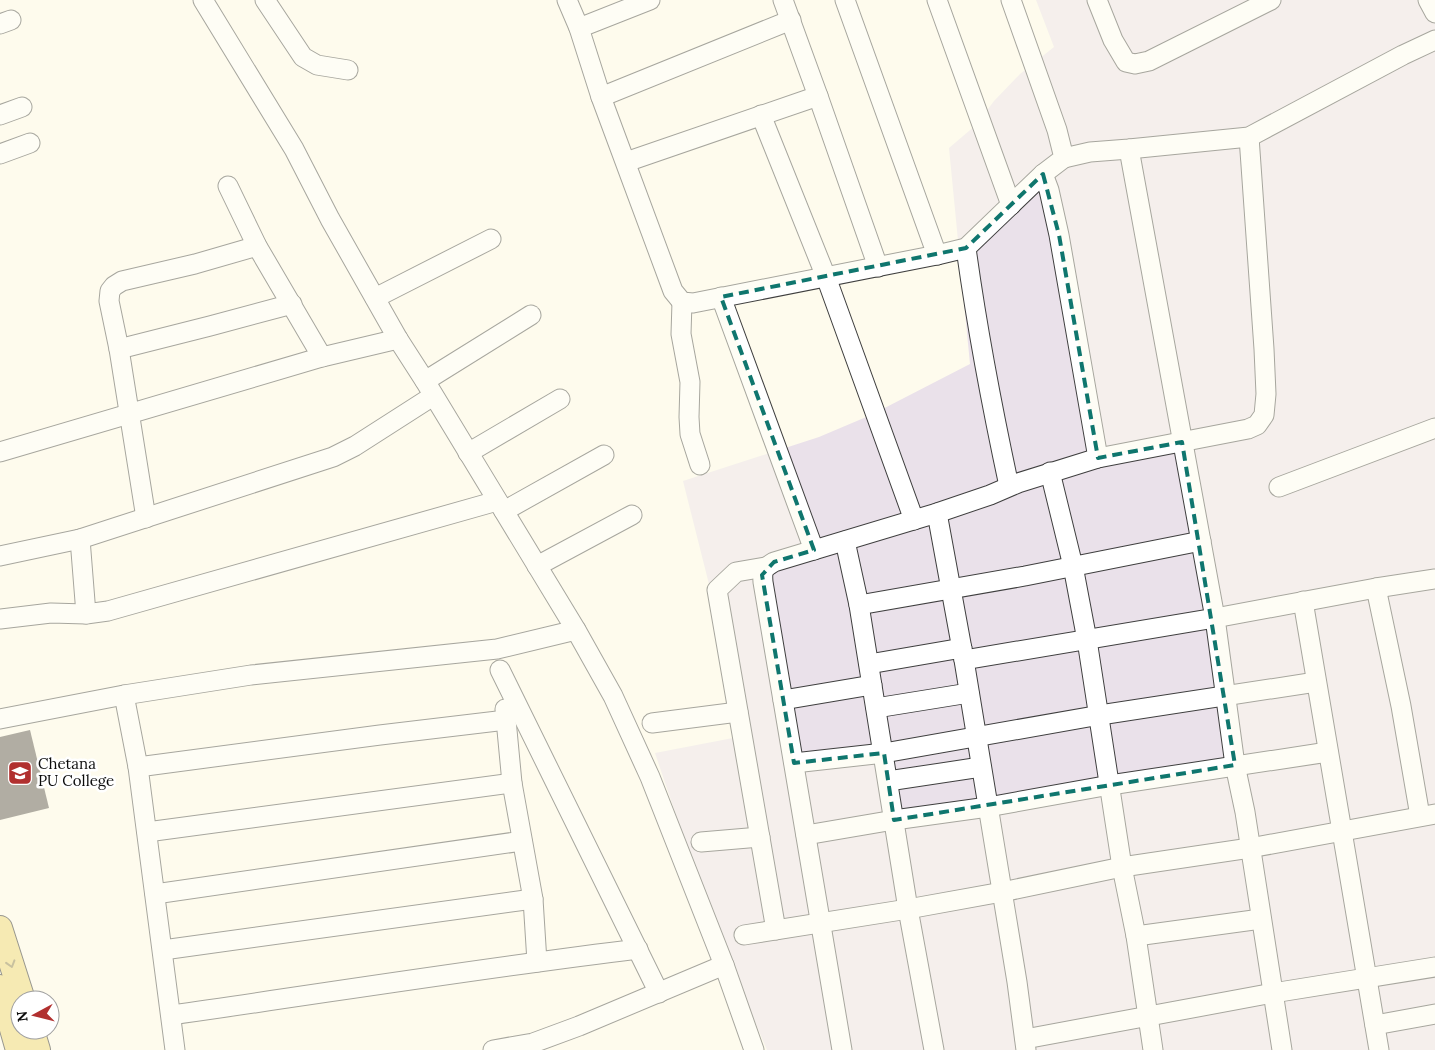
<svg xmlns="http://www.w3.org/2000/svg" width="1435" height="1050" font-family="Lora,serif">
	<rect width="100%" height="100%" fill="#fefbed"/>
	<polygon fill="#eae1ea" points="1036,0 1435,0 1435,1050 767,1050 712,922 655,753 733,738 718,620 683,481 819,437 871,415 970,364 949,148 976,125 994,101 1020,74 1054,47"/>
	<polygon fill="#544e49" points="30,730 49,808 0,820 0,737"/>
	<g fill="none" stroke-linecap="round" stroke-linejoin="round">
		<defs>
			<g id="minor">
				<polyline points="203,0 294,149 330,219 398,339 425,381 576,630 613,696 650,777 724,965 754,1050"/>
				<polyline points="265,0 303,57 317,65 348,70"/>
				<polyline points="567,0 579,28 601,97 673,291 682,302 693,303 937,255 966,248 1043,174 1064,158 1057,130 1011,0"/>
				<polyline points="783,0 818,96 878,267"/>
				<polyline points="845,0 937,255"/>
				<polyline points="937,0 1011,205"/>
				<polyline points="1097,0 1113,40 1126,62 1135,64 1149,61 1271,0"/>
				<polyline points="1428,0 1435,13"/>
				<polyline points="0,24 11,20"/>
				<polyline points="579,28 650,0"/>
				<polyline points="601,97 791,20"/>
				<polyline points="0,115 22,107"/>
				<polyline points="761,115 826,277 914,520"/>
				<polyline points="1129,149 1215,618 1235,765 1245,812 1282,1050"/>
				<polyline points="0,154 30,143"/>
				<polyline points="1064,158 1090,152 1129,149 1249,137 1403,55 1435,40"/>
				<polyline points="626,162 818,96"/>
				<polyline points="1043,174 1049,190 1059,235 1098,458"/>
				<polyline points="228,186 257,246 322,357"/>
				<path d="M966 248C977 328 992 407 1009 486"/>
				<polyline points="721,297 814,550"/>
				<polyline points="375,298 491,239"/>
				<polyline points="682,302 681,334 690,382 689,417 690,434 700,465"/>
				<polyline points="119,349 210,326 292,304"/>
				<polyline points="425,381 531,315"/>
				<polyline points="0,452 322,357 398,339"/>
				<polyline points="468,453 560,399"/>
				<polyline points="1050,472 1073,566 1087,640 1122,867 1136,936 1153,1050"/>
				<polyline points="1279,487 1435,428"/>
				<polyline points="504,511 604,455"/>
				<polyline points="937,513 964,660 1017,982 1026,1050"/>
				<polyline points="146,518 119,349 109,301 110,291 114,286 122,281 195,264 257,246"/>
				<polyline points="80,539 86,614"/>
				<polyline points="845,541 859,605 908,909 934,1050"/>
				<polyline points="0,556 80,539 333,457 355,446 433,396"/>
				<polyline points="537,566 632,515"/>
				<polyline points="765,567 736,572 717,590 776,930"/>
				<polyline points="1376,588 1401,706 1420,816"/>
				<polyline points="1303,601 1379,1050"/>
				<polyline points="859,605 1025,576 1201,541"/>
				<polyline points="0,619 51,613 86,614 108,611 497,501"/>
				<polyline points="964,660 1215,618 1376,588 1435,579"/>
				<polyline points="869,664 962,648"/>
				<polyline points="500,670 659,993"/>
				<polyline points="124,695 138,767 175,1050"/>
				<polyline points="783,700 872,685"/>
				<polyline points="876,708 969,693"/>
				<polyline points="505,709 512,783 533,899 537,962"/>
				<polyline points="0,719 124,695 251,675 497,649 576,630"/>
				<polyline points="652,723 738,712"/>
				<polyline points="794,763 884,753 1100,715 1316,682"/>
				<polyline points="138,767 380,735 506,720"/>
				<polyline points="888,781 981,767"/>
				<polyline points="147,832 512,783"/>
				<polyline points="806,835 894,820 988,807 1110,785 1328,752"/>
				<polyline points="701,842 760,837"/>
				<polyline points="155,894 522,841"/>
				<polyline points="744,935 908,909 1002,892 1122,867 1250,848 1435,814"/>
				<polyline points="1136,936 1261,919"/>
				<polyline points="163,950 533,899"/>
				<path d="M171 1015C327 993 482 968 638 949"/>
				<polyline points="1375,1025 1435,1014"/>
				<polyline points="1025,1039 1273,993 1435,967"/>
				<polyline points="493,1050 533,1043 579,1026 724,965"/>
				<path d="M842 1050 763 582C762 570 764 568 774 562L937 513 990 495 1018 483 1098 458 1248 429 1257 425 1264 415 1266 394 1264 349 1249 137"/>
			</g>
			<g id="major">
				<polyline points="0,928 23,1000"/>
				<polyline points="0,987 18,1050"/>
				<polyline points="32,1030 38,1050"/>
			</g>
		</defs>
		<use href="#minor" stroke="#3f3f3f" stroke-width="21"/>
		<use href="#major" stroke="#1d1d1d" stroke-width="26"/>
		<use href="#minor" stroke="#fff" stroke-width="19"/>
		<use href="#major" stroke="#eed56d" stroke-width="24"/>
	</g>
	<defs><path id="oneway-chevron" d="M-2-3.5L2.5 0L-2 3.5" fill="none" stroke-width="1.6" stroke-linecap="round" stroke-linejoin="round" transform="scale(1.25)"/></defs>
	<use stroke="#887b41" href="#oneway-chevron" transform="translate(11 964) rotate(73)"/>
	<path d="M0 0H1435V1050H0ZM1043 174 1059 235 1098 458 1182 442 1235 765 894 820 884 753 794 763 762 575 774 562 814 550 721 297 966 248Z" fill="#fefbed" fill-opacity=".55" fill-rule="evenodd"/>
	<path fill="none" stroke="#0f766e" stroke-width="4" stroke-dasharray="10 6" stroke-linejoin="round" d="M1043 174 1059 235 1098 458 1182 442 1235 765 894 820 884 753 794 763 762 575 774 562 814 550 721 297 966 248Z"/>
	<defs>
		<symbol id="school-square" viewBox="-11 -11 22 22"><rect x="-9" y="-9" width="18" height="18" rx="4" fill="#b1302f" stroke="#fff"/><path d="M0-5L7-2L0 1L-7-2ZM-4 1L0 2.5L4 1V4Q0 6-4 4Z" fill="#fff"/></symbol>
	</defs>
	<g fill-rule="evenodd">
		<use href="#school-square" x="6" y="759" width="28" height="28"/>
	</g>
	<g text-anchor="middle" stroke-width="5" stroke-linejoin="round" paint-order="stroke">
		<g font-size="15" fill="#0c0c0c" stroke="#fff" text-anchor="start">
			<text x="38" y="769">Chetana<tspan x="38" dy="17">PU College</tspan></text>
		</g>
	</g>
	<g transform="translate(35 1015) rotate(263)"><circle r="24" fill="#ffffff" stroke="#9e9e9e"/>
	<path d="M0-4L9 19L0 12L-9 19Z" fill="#b1302f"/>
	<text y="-8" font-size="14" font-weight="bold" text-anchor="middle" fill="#0c0c0c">N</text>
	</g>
</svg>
